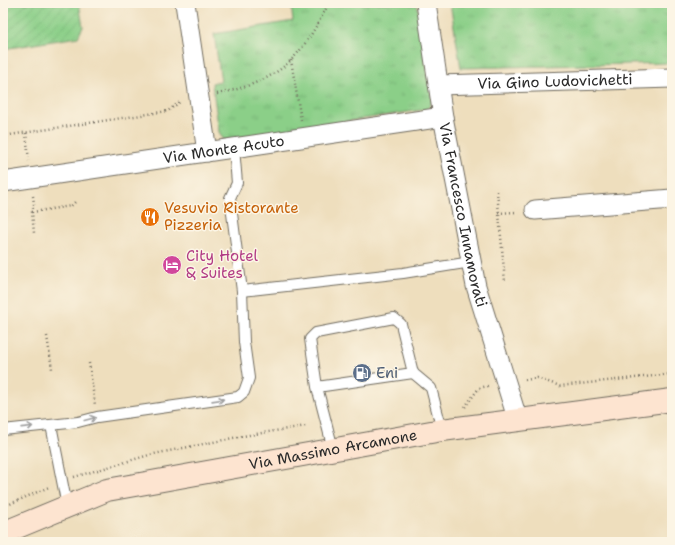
<svg xmlns="http://www.w3.org/2000/svg" width="675" height="545" font-family="'Shantell Sans',sans-serif">
	<defs>
		<pattern id="grass-tufts" width="24" height="20" patternUnits="userSpaceOnUse"><rect width="24" height="20" fill="#8bcf88"/><path d="M3 7l-1-3M5 7V3M7 7l1-3M15 17l-1-3M17 17v-4M19 17l1-3" fill="none" stroke="#78b276"/></pattern>
		<pattern id="garden-furrows" width="10" height="10" patternUnits="userSpaceOnUse"><rect width="10" height="10" fill="#8bcf88"/><path d="M-1 1l2-2M0 10L10 0M9 11l2-2" fill="none" stroke="#78b276"/></pattern>
	</defs>
	<rect width="100%" height="100%" fill="#fcf5e5"/>
	<filter id="ink" filterUnits="userSpaceOnUse"><feTurbulence type="fractalNoise" baseFrequency=".025" numOctaves="2"/><feDisplacementMap in="SourceGraphic" scale="8" xChannelSelector="R" yChannelSelector="G"/><feConvolveMatrix kernelMatrix="1 2 1 2 8 2 1 2 1" color-interpolation-filters="sRGB"/></filter>
	<filter id="wash" filterUnits="userSpaceOnUse"><feTurbulence type="fractalNoise" baseFrequency=".012" numOctaves="4" result="noise"/><feDisplacementMap in="SourceGraphic" scale="16" xChannelSelector="R" yChannelSelector="G"/><feGaussianBlur stdDeviation="0.9" result="paint"/><feColorMatrix in="noise" values="0 0 0 0 0 0 0 0 0 0 0 0 0 0 0 0 0 1.4 0 .05"/><feComposite in="paint" operator="in"/></filter>
	<g filter="url(#wash)">
		<rect width="100%" height="100%" fill="#eedebd"/>
		<g fill="url(#grass-tufts)" stroke="#5b7d5a">
			<polygon points="291,3 417,3 432,101 428,109 224,140 219,132 212,83 221,81 214,34 293,21"/>
			<polygon points="450,3 672,3 672,63 461,68"/>
		</g>
		<polygon fill="url(#garden-furrows)" stroke="#5b7d5a" points="3,3 79,3 83,27 78,37 3,49"/>
	</g>
	<g filter="url(#ink)">
		<g fill="none" stroke-linecap="round" stroke-linejoin="round">
			<defs>
				<g id="service">
					<polyline points="234,148 237,183 230,198 242,291 403,273 471,262"/>
					<polyline points="413,373 431,388 442,430"/>
					<polyline points="317,387 413,373 401,324 394,318 316,333 310,339 317,387 333,449"/>
					<polyline points="51,425 67,506"/>
					<polyline points="3,430 78,422 97,417 238,397 244,392 249,378 244,342 242,291"/>
				</g>
				<g id="minor">
					<polyline points="185,3 207,152"/>
					<path id="s1" d="M426 3 443 117 476 286 518 421"/>
					<path id="s2" d="M438 85 672 78"/>
					<path id="s3" d="M3 182 443 117"/>
					<polyline points="535,210 672,199"/>
				</g>
				<g id="secondary">
					<path id="s4" d="M3 533 107 490 442 430 672 400"/>
				</g>
			</defs>
			<use href="#service" stroke="#6f6a5e" stroke-width="12"/>
			<use href="#minor" stroke="#6f6a5e" stroke-width="21"/>
			<use href="#secondary" stroke="#6f6a5e" stroke-width="24"/>
			<g stroke="#6f6a5e" stroke-width="2.5" stroke-dasharray="1 3" stroke-linecap="butt">
				<polyline points="291,60 301,120"/>
				<path d="M217 94C282 80 299 60 329 3"/>
				<polyline points="26,133 29,161"/>
				<polyline points="3,136 168,111 181,101"/>
				<polyline points="497,191 505,282"/>
				<polyline points="33,196 34,204 32,212 34,233"/>
				<polyline points="32,212 71,206 77,200"/>
				<polyline points="498,213 517,212"/>
				<polyline points="47,336 52,369"/>
				<polyline points="89,363 95,405"/>
				<polyline points="525,380 537,378 560,386 672,374"/>
				<polyline points="465,407 479,388 488,386"/>
				<polyline points="74,477 149,455 243,436 306,426"/>
				<polyline points="3,481 6,480"/>
				<polyline points="3,507 49,487"/>
			</g>
			<use href="#service" stroke="#fff" stroke-width="10"/>
			<use href="#minor" stroke="#fff" stroke-width="19"/>
			<use href="#secondary" stroke="#fde4d0" stroke-width="22"/>
		</g>
		<defs><path id="oneway-shaft" d="M-6 0H5M1.5-3L5.5 0L1.5 3" fill="none" stroke-width="1.6" stroke-linecap="round" stroke-linejoin="round"/></defs>
		<g stroke="#a0a0a0">
			<use href="#oneway-shaft" transform="translate(218 400) rotate(-8)"/>
			<use href="#oneway-shaft" transform="translate(90 419) rotate(-15)"/>
			<use href="#oneway-shaft" transform="translate(27 427) rotate(-6)"/>
		</g>
	</g>
	<defs>
		<symbol id="restaurant-disc" viewBox="-11 -11 22 22"><circle r="9.5" fill="#e8710a" stroke="#fcf5e5"/><path d="M-5-6h1v4h1v-4h1v4h1v-4h1v5L-1.5 .5V6h-2V.5L-5-1ZM5-6V6H3V1.5H1.5Q1.5-4 5-6Z" fill="#fff"/></symbol>
		<symbol id="hotel-disc" viewBox="-11 -11 22 22"><circle r="9.5" fill="#d1479c" stroke="#fcf5e5"/><path d="M-6-4.5h1.5V1H6V5H4.5V3h-9V5H-6ZM-4 0a1.8 1.8 0 1 1 3.6 0ZM.5 0V-2.5h3Q6-2.5 6 0Z" fill="#fff"/></symbol>
		<symbol id="fuel-disc" viewBox="-11 -11 22 22"><circle r="9.5" fill="#5c6f8a" stroke="#fcf5e5"/><path d="M-5.5-6h7V0h2V4h1.3V-2.5L3-4.5l.8-.8L6-3V5H2.5V1h-1V6h-7ZM-4.2-4.7v3.2H.2V-4.7Z" fill="#fff"/></symbol>
	</defs>
	<g fill-rule="evenodd">
		<use href="#restaurant-disc" x="139" y="206" width="22" height="22"/>
		<use href="#hotel-disc" x="161" y="254" width="22" height="22"/>
		<use href="#fuel-disc" x="351" y="362" width="22" height="22"/>
	</g>
	<g text-anchor="middle" stroke-width="3" stroke-linejoin="round" paint-order="stroke">
		<g font-size="15" fill="#2b2b2b" stroke="#fcf5e5">
			<text dy="5" stroke="none"><textPath href="#s2" startOffset="117">Via Gino Ludovichetti</textPath></text>
			<text dy="5" stroke="none"><textPath href="#s3" startOffset="223">Via Monte Acuto</textPath></text>
			<text dy="5" stroke="none"><textPath href="#s1" startOffset="215">Via Francesco Innamorati</textPath></text>
			<text dy="5" stroke="none"><textPath href="#s4" startOffset="342">Via Massimo Arcamone</textPath></text>
		</g>
		<g font-size="15" fill="#c56008" stroke="#fcf5e5" text-anchor="start">
			<text x="164" y="213">Vesuvio Ristorante<tspan x="164" dy="17">Pizzeria</tspan></text>
		</g>
		<g font-size="15" fill="#b23c85" stroke="#fcf5e5" text-anchor="start">
			<text x="186" y="261">City Hotel<tspan x="186" dy="17">&amp; Suites</tspan></text>
		</g>
		<g font-size="15" fill="#4e5e75" stroke="#fcf5e5" text-anchor="start">
			<text x="376" y="378">Eni</text>
		</g>
	</g>
	<rect width="675" height="545" fill="none" stroke="#fcf5e5" stroke-width="16"/>
</svg>
